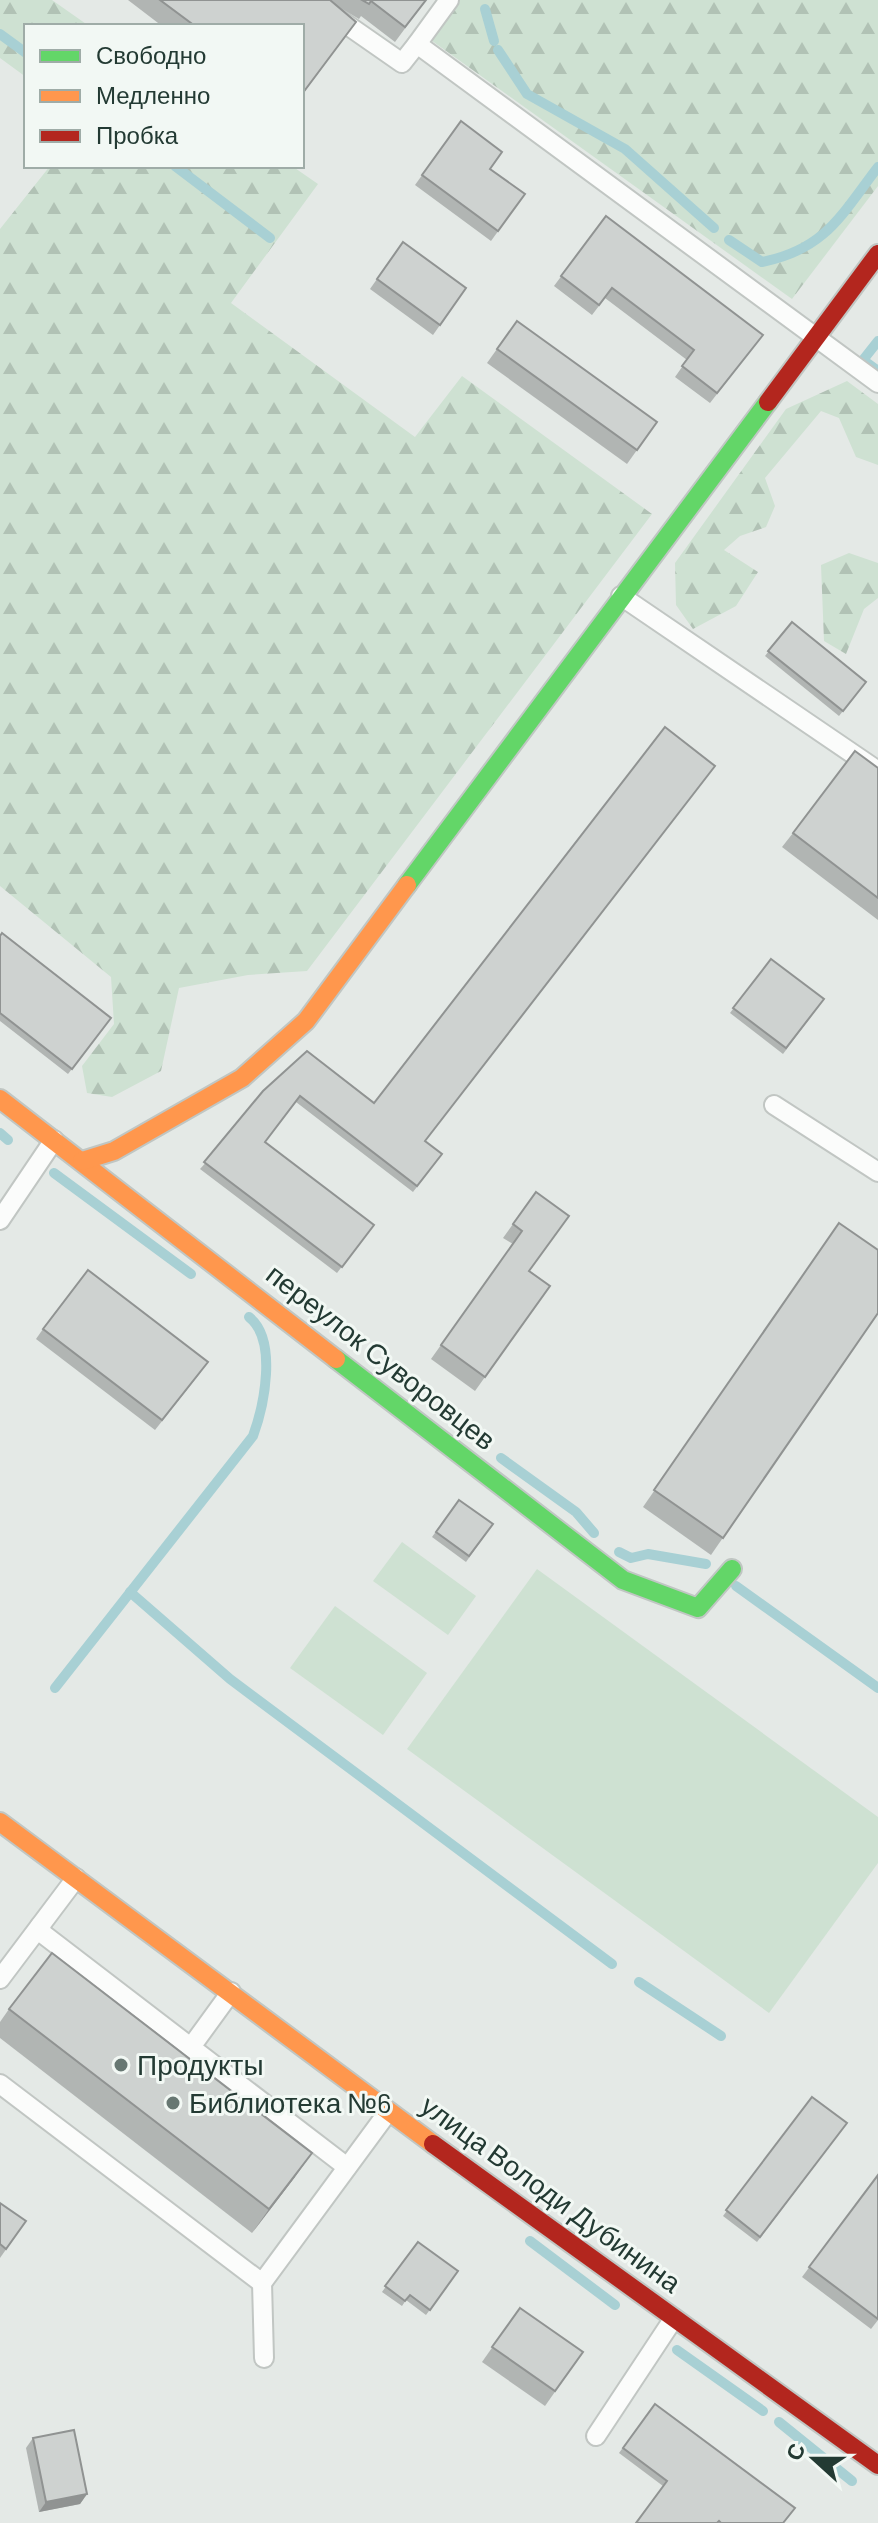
<svg xmlns="http://www.w3.org/2000/svg" width="878" height="2523" font-family="Barlow,sans-serif">
	<defs>
		<pattern id="forest-firs" width="22" height="20" patternUnits="userSpaceOnUse" patternTransform="scale(2)"><rect width="22" height="20" fill="#cee1d2"/><path d="M5 1l3.5 6h-7zM16 11l3.5 6h-7z" fill="#b1c2b5"/></pattern>
	</defs>
	<rect width="100%" height="100%" fill="#e4e9e6"/>
	<g fill="#cee1d2">
		<polygon points="402,1542 476,1596 448,1635 373,1581"/>
		<polygon points="537,1569 878,1817 878,1863 769,2013 407,1749"/>
		<polygon points="335,1606 427,1673 383,1735 290,1668"/>
	</g>
	<g fill="url(#forest-firs)">
		<polygon points="0,0 52,0 89,26 26,26 26,77 0,58"/>
		<polygon points="457,0 878,0 878,186 792,299 428,38"/>
		<polygon points="50,166 292,166 318,184 231,303 415,437 462,376 652,514 307,971 248,975 179,988 161,1071 112,1097 87,1093 82,1066 114,1024 111,977 0,886 0,229"/>
		<polygon points="847,381 878,404 878,465 856,457 839,418 821,411 765,478 775,506 766,527 740,536 724,550 758,572 736,606 693,629 676,605 675,563 786,409"/>
		<polygon points="849,553 878,563 878,598 864,609 846,654 824,641 821,565"/>
	</g>
	<g fill="none" stroke-linecap="round" stroke-linejoin="round">
		<g stroke="#a8d0d4" stroke-width="10">
			<polyline points="485,9 494,41"/>
			<polyline points="0,34 26,53"/>
			<polyline points="498,50 527,94 625,149 714,228"/>
			<polyline points="175,166 270,238"/>
			<path d="M729 240 762 262C826 249 841 215 878 167"/>
			<polyline points="878,341 863,360 878,371"/>
			<polyline points="0,1133 8,1140"/>
			<polyline points="54,1173 191,1274"/>
			<polyline points="501,1458 576,1512 594,1533"/>
			<polyline points="619,1552 631,1558 648,1554 706,1564"/>
			<polyline points="736,1586 878,1688"/>
			<polyline points="130,1592 230,1679 612,1964"/>
			<path d="M55 1688 253 1436C264 1406 278 1340 249 1317"/>
			<polyline points="639,1982 721,2036"/>
			<polyline points="530,2241 615,2305"/>
			<polyline points="677,2350 763,2411"/>
			<polyline points="779,2422 852,2481"/>
		</g>
		<defs>
			<g id="lane">
				<polyline points="333,15 402,63 417,44 878,383"/>
				<polyline points="417,44 449,0"/>
				<polyline points="621,596 878,771"/>
				<polyline points="774,1105 878,1172"/>
				<polyline points="0,1220 54,1140"/>
				<polyline points="40,1926 43,1934 347,2167"/>
				<polyline points="0,1979 76,1878"/>
				<polyline points="191,2047 231,1992"/>
				<polyline points="0,2084 262,2283 388,2112"/>
				<polyline points="262,2283 264,2358"/>
				<polyline points="596,2436 674,2318"/>
			</g>
			<g id="fast">
				<polyline points="407,885 768,402"/>
				<polyline points="336,1359 623,1580 698,1608 732,1569"/>
			</g>
			<g id="slow">
				<polyline points="0,1099 336,1359"/>
				<polyline points="82,1161 114,1151 242,1078 306,1021 407,885"/>
				<polyline points="0,1822 433,2144"/>
			</g>
			<g id="jam">
				<polyline points="768,402 878,254"/>
				<polyline points="433,2144 878,2465"/>
			</g>
		</defs>
		<use href="#lane" stroke="#c1c6c3" stroke-width="22"/>
		<use href="#fast" stroke="#c0c6c3" stroke-width="22"/>
		<use href="#slow" stroke="#c0c6c3" stroke-width="22"/>
		<use href="#jam" stroke="#c0c6c3" stroke-width="22"/>
		<use href="#lane" stroke="#fbfcfb" stroke-width="18"/>
		<use href="#fast" stroke="#63d668" stroke-width="18"/>
		<use href="#slow" stroke="#ff974d" stroke-width="18"/>
		<use href="#jam" stroke="#b3261e" stroke-width="18"/>
	</g>
	<g fill="#b1b5b3">
		<polygon points="128,0 426,0 395,42 361,16 359,19 339,7 356,22 302,95 302,26 162,26"/>
		<polygon points="461,121 490,169 525,194 491,241 415,185"/>
		<polygon points="606,216 763,335 710,403 675,377 687,360 605,298 592,315 554,286"/>
		<polygon points="403,242 466,288 433,335 370,289"/>
		<polygon points="517,321 657,422 627,464 487,363"/>
		<polygon points="792,622 866,682 839,716 765,656"/>
		<polygon points="878,768 878,920 782,847 793,833"/>
		<polygon points="0,936 111,1018 68,1074 0,1021"/>
		<polygon points="771,959 824,999 783,1054 730,1013"/>
		<polygon points="307,1051 442,1154 413,1192 296,1102 265,1142 374,1225 337,1273 200,1169"/>
		<polygon points="536,1192 530,1271 550,1286 475,1391 431,1359 513,1244 503,1238"/>
		<polygon points="839,1223 878,1313 711,1555 643,1507"/>
		<polygon points="43,1329 201,1372 155,1430 36,1339"/>
		<polygon points="459,1500 493,1524 466,1562 432,1537"/>
		<polygon points="9,2009 295,2177 252,2233 0,2038 0,2022"/>
		<polygon points="812,2097 847,2123 757,2242 723,2216"/>
		<polygon points="878,2175 878,2320 871,2329 802,2277"/>
		<polygon points="0,2203 26,2221 0,2258"/>
		<polygon points="418,2242 458,2271 426,2315 406,2300 402,2306 382,2292"/>
		<polygon points="520,2308 583,2352 545,2406 482,2362"/>
		<polygon points="655,2404 783,2523 636,2523 663,2486 619,2453"/>
		<polygon points="33,2438 87,2494 80,2504 39,2512 26,2448"/>
	</g>
	<g fill="#909392">
		<polygon points="312,2153 295,2177 252,2233 269,2209"/>
		<polygon points="87,2494 80,2504 39,2512 46,2502"/>
	</g>
	<g fill="#ced2d0" stroke="#909392" stroke-width="2">
		<polygon points="160,0 330,0 356,22 302,94 302,26 195,26"/>
		<polygon points="362,0 426,0 405,27 371,1 369,4"/>
		<polygon points="461,121 502,152 490,169 525,194 498,231 422,175"/>
		<polygon points="606,216 763,335 717,393 682,366 694,350 612,288 599,305 561,276"/>
		<polygon points="403,242 466,288 440,325 377,279"/>
		<polygon points="517,321 657,422 637,450 497,349"/>
		<polygon points="792,622 866,682 843,711 768,651"/>
		<polygon points="665,727 715,766 425,1141 442,1154 417,1186 300,1096 265,1142 374,1225 342,1267 204,1162 263,1091 307,1051 374,1103"/>
		<polygon points="855,751 878,768 878,898 793,833"/>
		<polygon points="2,933 111,1018 72,1069 0,1013 0,936"/>
		<polygon points="771,959 824,999 786,1048 733,1008"/>
		<polygon points="536,1192 569,1216 529,1271 550,1286 485,1377 441,1345 522,1231 513,1224"/>
		<polygon points="839,1223 878,1250 878,1313 723,1538 654,1490"/>
		<polygon points="88,1270 208,1362 162,1420 43,1329"/>
		<polygon points="459,1500 493,1524 469,1556 436,1532"/>
		<polygon points="52,1953 312,2153 269,2209 9,2009"/>
		<polygon points="812,2097 847,2123 760,2237 726,2210"/>
		<polygon points="878,2175 878,2319 809,2267"/>
		<polygon points="0,2203 26,2221 6,2249 0,2244"/>
		<polygon points="418,2242 458,2271 430,2310 410,2295 405,2301 385,2286"/>
		<polygon points="520,2308 583,2352 555,2391 492,2347"/>
		<polygon points="655,2404 795,2508 783,2523 721,2523 719,2521 717,2523 636,2523 667,2481 623,2448"/>
		<polygon points="74,2430 87,2494 46,2502 33,2438"/>
	</g>
	<g fill="#677772" stroke="#f2f8f4" stroke-width="3">
		<circle cx="121" cy="2065" r="8"/>
		<circle cx="173" cy="2103" r="8"/>
	</g>
	<g text-anchor="middle" stroke-width="6" stroke-linejoin="round" paint-order="stroke">
		<g font-size="28" fill="#233a33" stroke="#f2f8f4">
			<text transform="translate(381 1357) rotate(38)" y="10">переулок Суворовцев</text>
			<text transform="translate(551 2194) rotate(36)" y="10">улица Володи Дубинина</text>
		</g>
		<g font-size="28" fill="#233a33" stroke="#f2f8f4" text-anchor="start">
			<text x="137" y="2075">Продукты</text>
			<text x="189" y="2113">Библиотека №6</text>
		</g>
	</g>
	<rect x="24" y="24" width="280" height="144" fill="#f2f8f4" stroke="#9faca7" stroke-width="2"/>
	<rect x="40" y="50" width="40" height="12" fill="#63d668" stroke="#9faca7" stroke-width="2"/>
	<text x="96" y="64" font-size="24" fill="#233a33">Свободно</text>
	<rect x="40" y="90" width="40" height="12" fill="#ff974d" stroke="#9faca7" stroke-width="2"/>
	<text x="96" y="104" font-size="24" fill="#233a33">Медленно</text>
	<rect x="40" y="130" width="40" height="12" fill="#b3261e" stroke="#9faca7" stroke-width="2"/>
	<text x="96" y="144" font-size="24" fill="#233a33">Пробка</text>
	<g transform="translate(814 2459) rotate(291)" stroke="#f2f8f4" stroke-width="6" paint-order="stroke">
	<path d="M0-6L14 30L0 20L-14 30Z" fill="#233a33"/>
	<text y="-12" font-size="22" font-weight="bold" text-anchor="middle" fill="#233a33">С</text>
	</g>
</svg>
